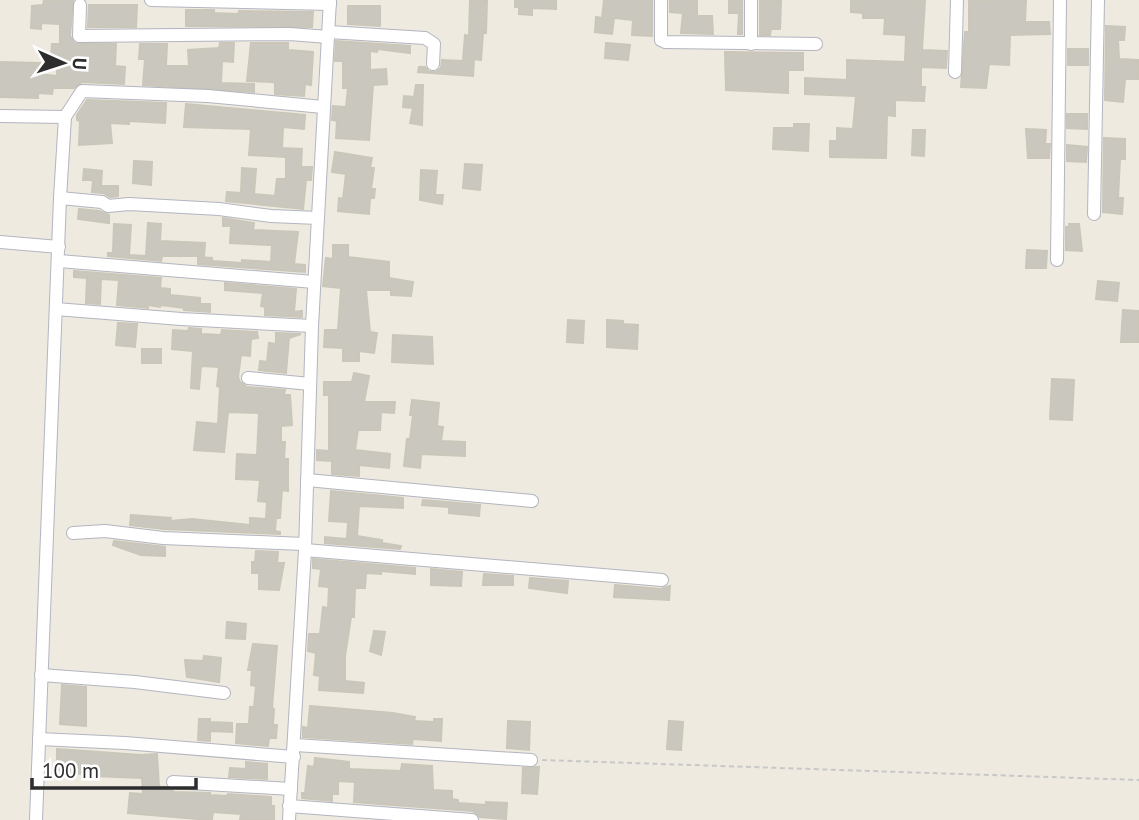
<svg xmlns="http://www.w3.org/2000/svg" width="1139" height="820" font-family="'PT Sans',sans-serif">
	<rect width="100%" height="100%" fill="#eeeae0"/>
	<g fill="#cac8be" stroke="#cac6b9" stroke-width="2">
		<polygon points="44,0 73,1 70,36 74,43 116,44 115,66 125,67 124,84 82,82 74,88 53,88 52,94 38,93 38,98 0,97 0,62 40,63 39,74 57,76 57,58 51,58 52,44 60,44 60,24 41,23 41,29 31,28 32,6 43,5"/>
		<polygon points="470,0 487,0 486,33 483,33 481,60 474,59 473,76 418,72 419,67 425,67 429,72 436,72 441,68 442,60 463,61 465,35 469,36"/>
		<polygon points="515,0 556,0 556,9 532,8 532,15 519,14 519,7 515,7"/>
		<polygon points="604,0 652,0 652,36 632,35 633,20 614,18 612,34 595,32 596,17 602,18"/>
		<polygon points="670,0 697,0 697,16 712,16 713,34 681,33 683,13 670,12"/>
		<polygon points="729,0 742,0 742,34 738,34 739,13 729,13"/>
		<polygon points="760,0 781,0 780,29 771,29 770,35 760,35"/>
		<polygon points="863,0 925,0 922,50 947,51 946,68 921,67 921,87 925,87 924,101 895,100 895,116 887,115 886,158 830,157 830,141 837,141 837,128 853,129 856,96 805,94 805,78 847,80 847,60 905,62 906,35 884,34 885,18 863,18 863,13 851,12 851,1"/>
		<polygon points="1002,0 1026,0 1025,22 1049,22 1050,34 1010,35 1009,65 989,64 986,88 961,87 965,32 969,32 969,1"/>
		<polygon points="89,5 137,5 136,27 88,27"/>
		<polygon points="348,6 380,6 380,26 348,24"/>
		<polygon points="186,10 214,10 214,13 238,14 239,11 313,12 312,27 186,26"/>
		<polygon points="1106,26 1125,27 1124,40 1118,40 1119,59 1139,60 1139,79 1125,79 1123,102 1105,100"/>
		<polygon points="336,41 410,46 410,53 378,49 377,52 370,51 370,70 386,69 387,84 373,85 369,140 336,138 337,121 332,120 333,106 346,107 348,88 343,88 343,61 335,61"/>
		<polygon points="220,43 234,43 233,62 222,61 221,83 254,84 254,92 143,85 145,59 139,59 140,44 167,44 166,66 189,66 188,50 219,48"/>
		<polygon points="251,43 288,43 288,50 313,52 311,85 305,84 304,96 275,94 275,83 273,82 247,81"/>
		<polygon points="606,43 630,45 628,60 605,58"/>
		<rect x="1068" y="49" width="20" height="16"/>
		<polygon points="725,52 803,53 803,70 788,70 788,93 726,90"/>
		<polygon points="416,85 423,85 422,125 410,123 413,108 403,107 404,96 414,97"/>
		<polygon points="87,100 166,103 165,123 129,121 129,124 110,123 112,143 79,145 80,121 77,120 77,115"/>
		<polygon points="186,104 305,115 304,129 283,127 282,148 302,149 301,167 312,167 311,180 306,180 303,209 226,201 227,192 241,193 242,168 256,169 254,194 275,196 277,179 286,179 286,157 249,155 251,129 184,127"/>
		<polygon points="1067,114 1087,114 1087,129 1067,128"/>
		<polygon points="794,124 809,124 808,151 773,149 774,128 794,128"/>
		<polygon points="1026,129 1046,130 1045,144 1050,144 1049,158 1028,158"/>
		<polygon points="913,130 925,130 924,156 912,155"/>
		<polygon points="1104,138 1125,139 1125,159 1120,159 1118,198 1123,198 1122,214 1103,212"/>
		<polygon points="1067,145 1087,147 1086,162 1067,161"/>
		<polygon points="335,152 372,158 370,168 374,168 371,189 375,189 374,198 370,198 369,214 338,211 339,198 343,199 346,174 332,172"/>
		<polygon points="134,161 152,162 151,185 133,183"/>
		<polygon points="465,164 482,165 480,190 463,188"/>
		<polygon points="84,169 102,171 101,186 118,186 118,196 110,197 103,193 92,192 93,180 83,180"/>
		<polygon points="421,170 437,171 435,195 443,195 442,204 420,200"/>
		<polygon points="79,209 99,211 109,215 109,223 78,219"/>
		<polygon points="223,218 254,223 253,230 298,232 294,264 305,265 305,272 198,264 198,257 212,258 212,261 242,263 242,260 271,262 272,245 230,243 231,226 223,226"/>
		<polygon points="148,223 161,224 160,241 205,243 204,256 162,256 161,261 108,256 108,253 113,253 114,224 131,225 129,255 146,256"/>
		<polygon points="1069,224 1079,224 1082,251 1066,250 1066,227 1069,227"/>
		<polygon points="333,245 348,245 348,257 389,262 389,278 413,282 411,296 391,295 391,290 366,290 370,332 377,333 374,353 359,351 359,361 343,361 343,348 324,347 325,330 338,330 341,288 323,286 326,258 333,259"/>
		<polygon points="1027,250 1047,251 1046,268 1026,268"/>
		<polygon points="74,271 161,278 160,288 170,289 170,295 200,298 200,304 210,304 210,312 184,310 184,308 161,305 160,307 148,305 148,308 117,305 119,280 101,279 100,304 86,303 87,278 74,277"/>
		<polygon points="1098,281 1119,283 1117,301 1096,299"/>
		<polygon points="225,283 296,289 294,312 302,311 302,317 265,315 265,307 261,306 263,293 225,290"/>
		<polygon points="1123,310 1139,311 1139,342 1121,342"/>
		<polygon points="568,320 584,321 583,343 567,342"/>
		<polygon points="607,320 623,321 623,324 638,325 637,349 607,347"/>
		<polygon points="118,323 137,324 135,347 116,345"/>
		<polygon points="189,328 201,329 201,334 221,335 222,330 257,332 258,338 251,339 250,356 241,355 238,377 240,382 247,387 285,390 284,395 290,395 292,425 281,426 281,442 285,442 284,459 288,459 288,491 282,490 280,518 276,518 275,531 280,532 280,534 164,529 130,525 131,515 171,518 170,521 192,519 250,525 250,518 266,519 267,502 258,501 260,480 236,479 237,454 257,455 259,413 228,412 224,452 194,450 197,422 218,424 220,387 217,386 219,367 201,366 199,389 191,388 193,351 172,349 173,330 188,331"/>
		<polygon points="276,333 301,334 289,338 286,373 259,370 260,361 267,362 269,343 276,344"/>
		<polygon points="393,335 432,337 433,364 392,362"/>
		<rect x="142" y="349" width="19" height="14"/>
		<polygon points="354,373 369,376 364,402 395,402 394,413 381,412 380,430 358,430 355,450 390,454 389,468 359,465 359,476 332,474 332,461 317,460 317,450 329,451 329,395 324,395 324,382 352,382"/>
		<polygon points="1052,379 1074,380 1072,420 1050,419"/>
		<polygon points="412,400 439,403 437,426 443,427 441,441 465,442 465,456 421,454 420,468 404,466 407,439 410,439 413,415 410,415"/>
		<polygon points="331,491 403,498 403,508 359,506 357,536 382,540 382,543 401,546 400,549 325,543 325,537 347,539 348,522 329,521"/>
		<polygon points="423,500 480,505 479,516 449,513 449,507 422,505"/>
		<polygon points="114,541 165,547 165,556 141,555 113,545"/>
		<polygon points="256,551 278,552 277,563 284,563 279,590 259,589 259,573 252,573 252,562 255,562"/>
		<polygon points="313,559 415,568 415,574 381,571 381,574 366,573 365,588 355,588 354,617 351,617 345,656 345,681 364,683 363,693 319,690 320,676 314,675 316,653 308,651 309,634 320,634 323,607 328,608 329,587 319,586 321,569 313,568"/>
		<polygon points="431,569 462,572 461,586 431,585"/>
		<polygon points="484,574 513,576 513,585 483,585"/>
		<polygon points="530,578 568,581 567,593 529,588"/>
		<polygon points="615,585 661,589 670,586 669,600 614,597"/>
		<polygon points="227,622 246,624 245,639 226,638"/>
		<polygon points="374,631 385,632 381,655 370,651"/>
		<polygon points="253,644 277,646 272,708 274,709 273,725 277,725 276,738 269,738 268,746 236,743 237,724 249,724 250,707 254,707 256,686 251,685 252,670 248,670"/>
		<polygon points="204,656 221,658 219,682 187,677 185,660 203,661"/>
		<polygon points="62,685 86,687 86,726 60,724"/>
		<polygon points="310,706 393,713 415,717 414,721 434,722 434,719 442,719 441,741 413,739 412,744 303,737 303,727 308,728"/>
		<polygon points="199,719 210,719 210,722 232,723 232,732 210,731 210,741 198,740"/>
		<polygon points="508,721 530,722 529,750 507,748"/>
		<polygon points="669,721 683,722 681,750 667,749"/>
		<polygon points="57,749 141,755 157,754 159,787 166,787 175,792 210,793 210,795 227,796 228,794 271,797 271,806 274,806 274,820 240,820 241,814 213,812 212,819 209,820 128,813 130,793 143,794 142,778 92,776 58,770 60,759 57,759"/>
		<polygon points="315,758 349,762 349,769 401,771 402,764 432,766 433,790 452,791 452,799 458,800 458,803 486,805 486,802 507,803 506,819 480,817 473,811 354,802 355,782 338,781 338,794 332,794 332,801 302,798 302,793 305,793 308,766 314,767"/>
		<polygon points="246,762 267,764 267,779 229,777 230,768 246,769"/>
		<polygon points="536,767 539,767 537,794 522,793 523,768"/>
	</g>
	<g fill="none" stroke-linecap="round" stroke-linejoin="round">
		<defs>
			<g id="minor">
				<polyline points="151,0 330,4"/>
				<polyline points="661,0 661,40 665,42 816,44"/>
				<polyline points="80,5 79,36 290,34 328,37"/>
				<polyline points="329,32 425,38 434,44 433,64"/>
				<polyline points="751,44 751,0"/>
				<polyline points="955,72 957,0"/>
				<polyline points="0,116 65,117 60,198 36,820"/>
				<polyline points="65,117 82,91 208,96 323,107"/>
				<polyline points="60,198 102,202 108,206 129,204 219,209 271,216 318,218"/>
				<polyline points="1094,214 1098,0"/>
				<polyline points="0,242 59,247"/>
				<polyline points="1057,260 1060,0"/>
				<polyline points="59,261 314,282"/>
				<polyline points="56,309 181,319 312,326"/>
				<polyline points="248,378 310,384"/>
				<polyline points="307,480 532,501"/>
				<polyline points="73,533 105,531 163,538 304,544"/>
				<polyline points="305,550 662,580"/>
				<polyline points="41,675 135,682 224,693"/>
				<polyline points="39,739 125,743 294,757"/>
				<polyline points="295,745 531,760"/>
				<polyline points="173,782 291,789"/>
				<polyline points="289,806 472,820"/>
				<polyline points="289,820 305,550 312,326 330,0"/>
			</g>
		</defs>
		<use href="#minor" stroke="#b3b5c0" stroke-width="14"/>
		<polyline stroke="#c8c8c8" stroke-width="2" stroke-dasharray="5 3.5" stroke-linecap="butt" points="542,760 1139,780"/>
		<use href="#minor" stroke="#fff" stroke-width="12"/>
	</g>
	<g transform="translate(63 63) rotate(93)" stroke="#ffffff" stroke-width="5" paint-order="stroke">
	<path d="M0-5L12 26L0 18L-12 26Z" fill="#2d2d2d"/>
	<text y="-10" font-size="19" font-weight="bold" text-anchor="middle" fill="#2d2d2d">U</text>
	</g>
	<path d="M32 778v10h164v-10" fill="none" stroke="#2d2d2d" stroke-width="3.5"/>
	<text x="42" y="778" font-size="21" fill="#2d2d2d" stroke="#ffffff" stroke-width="5" paint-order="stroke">100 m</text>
</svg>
